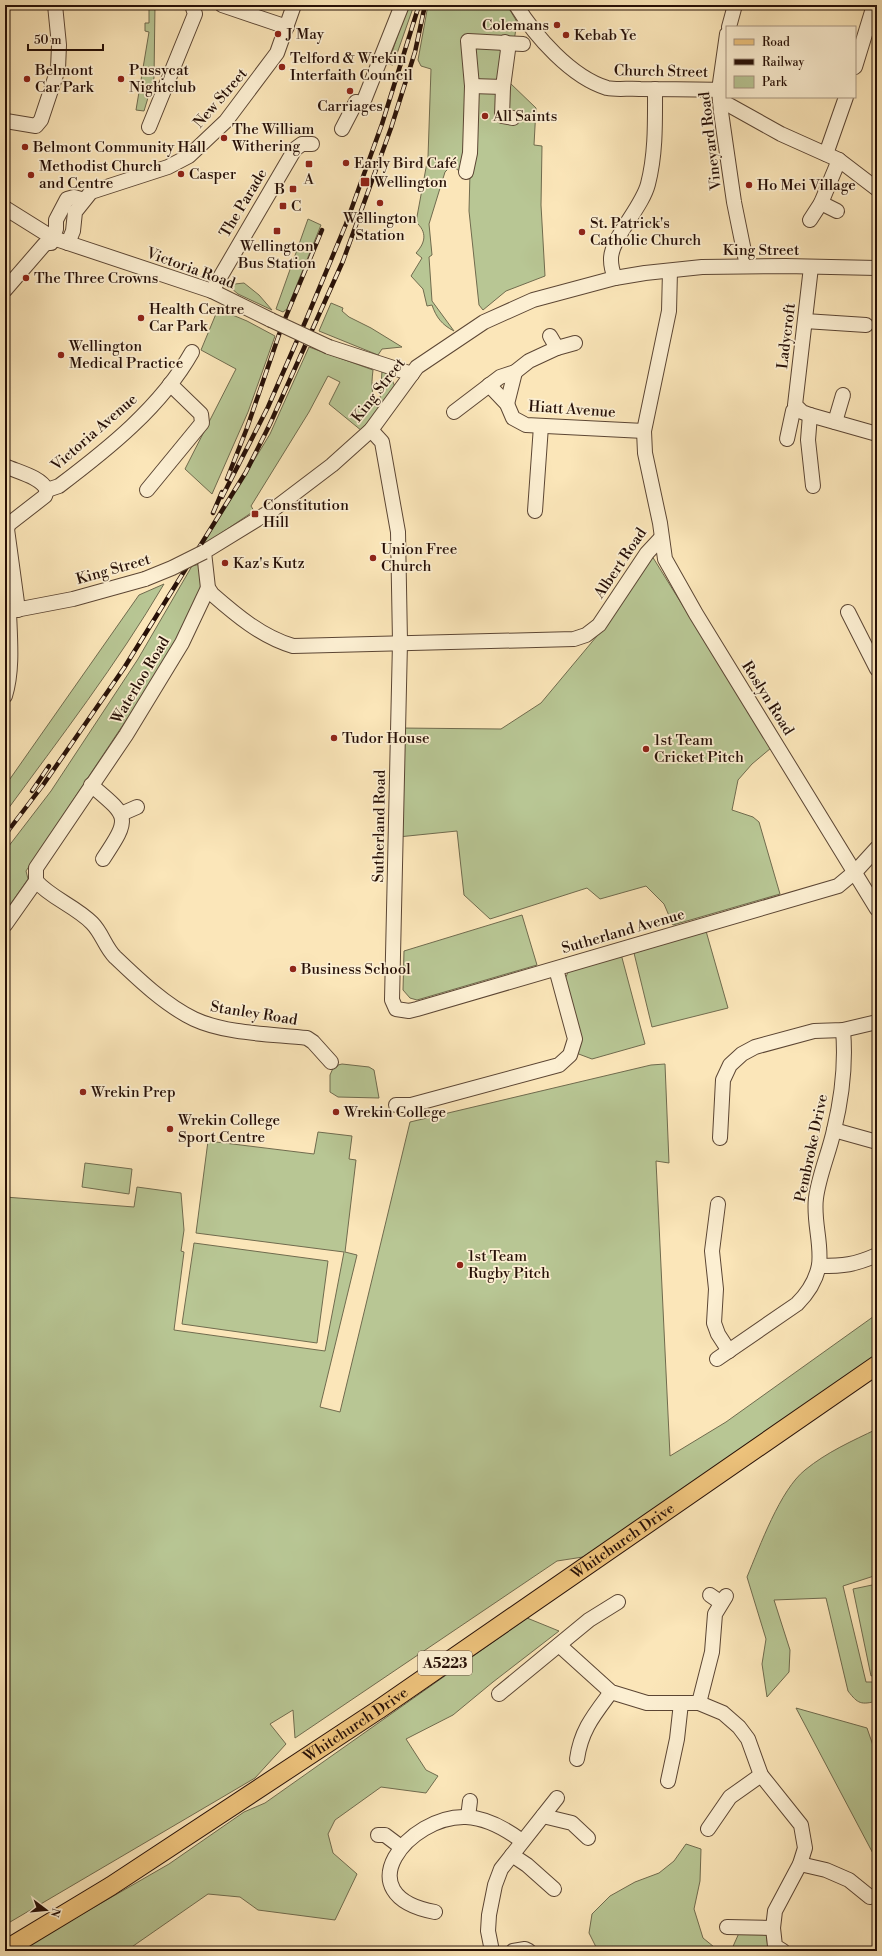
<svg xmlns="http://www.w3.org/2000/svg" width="882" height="1956" font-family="'Libre Bodoni',serif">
	<rect width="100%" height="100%" fill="#fbe6b9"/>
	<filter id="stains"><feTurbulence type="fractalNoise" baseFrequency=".005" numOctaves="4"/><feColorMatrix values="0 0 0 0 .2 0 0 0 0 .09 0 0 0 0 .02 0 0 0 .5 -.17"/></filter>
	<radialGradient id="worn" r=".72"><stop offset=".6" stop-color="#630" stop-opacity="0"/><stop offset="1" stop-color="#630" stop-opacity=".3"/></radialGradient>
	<g fill="#b8c694" stroke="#706b4e">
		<polygon points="149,5 155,5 154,78 144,111 136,110 149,32 145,31 145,23 149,23"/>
		<polygon points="408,5 414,5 393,65 388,64"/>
		<path d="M428 5H507L517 22 512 54 510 83 536 108 534 145 542 146 541 205 545 276 506 291 483 310 479 305 469 211 470 172 459 171 452 165 445 172 429 224 432 255 429 257 432 301 454 331C442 325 436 317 432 305L427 306 423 289 411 276 422 258 416 253C426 242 427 232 416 222L428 157 431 69 421 66 418 60Z"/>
		<polygon points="308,219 321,225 287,309 283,312 276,309"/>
		<polygon points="244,283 259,295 272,310 238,294 231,288 235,284"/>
		<polygon points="331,303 343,308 342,311 349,317 371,328 402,347 382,349 378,355 319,331"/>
		<polygon points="218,309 247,321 275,336 248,412 212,494 185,469 236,369 201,350"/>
		<path d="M309 347 373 370C371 387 371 397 381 412L362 431 329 404 340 382 328 376 309 412 251 506 254 511 202 546 270 434Z"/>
		<polygon points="382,371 391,377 395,387 384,406 380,400"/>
		<polygon points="652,556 771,748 752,764 738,780 732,810 753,817 759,822 780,894 673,925 664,904 646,886 600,899 587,888 490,919 464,895 457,831 398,837 400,728 501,729 541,703 612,618"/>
		<polygon points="200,564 202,589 178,642 26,871 28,879 5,912 5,851 51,791 138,659 192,566"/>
		<path d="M164 584C117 664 60 738 5 813V786L139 595Z"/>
		<polygon points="522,915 537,965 417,1000 410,998 403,990 404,951"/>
		<polygon points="706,931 728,1008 652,1027 634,953"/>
		<polygon points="621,954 645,1044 592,1059 576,1053 565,979 569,970"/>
		<polygon points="342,1064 369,1067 374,1070 379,1098 338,1097 330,1092 330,1075 334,1066"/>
		<polygon points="665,1064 669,1163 656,1161 670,1456 726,1422 877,1314 877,1360 583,1557 557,1561 295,1738 293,1710 270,1724 286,1744 255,1778 5,1925 5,1197 134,1207 137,1187 181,1193 184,1230 181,1251 184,1252 174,1330 325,1351 344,1252 196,1233 208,1141 314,1154 318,1132 352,1136 349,1159 356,1160 345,1252 357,1255 320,1407 340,1412 410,1122 651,1065"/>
		<polygon points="85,1163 132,1169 129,1194 82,1187"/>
		<polygon points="194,1243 328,1261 317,1343 182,1324"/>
		<path d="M877 1429V1575L843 1586 866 1682H877V1701C861 1705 858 1704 848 1691L826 1598 774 1600 790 1650 789 1672 767 1697 762 1664 766 1639 747 1577C760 1546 780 1490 805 1470 827 1452 852 1441 877 1429Z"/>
		<polygon points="877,1584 877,1674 871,1676 853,1589"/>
		<polygon points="527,1618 559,1631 493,1682 453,1715 406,1739 426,1770 438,1776 426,1793 381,1787 335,1820 328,1834 333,1853 357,1874 335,1920 258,1910 240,1897 208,1894 126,1951 18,1951 169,1864 244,1812 265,1803"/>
		<polygon points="796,1708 867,1728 877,1757 877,1861"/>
		<polygon points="686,1844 701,1849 700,1881 694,1909 703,1938 719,1951 598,1951 589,1933 592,1914 610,1896 635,1882 659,1873 674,1861"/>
		<polygon points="739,1933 766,1933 768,1946 771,1951 731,1951"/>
	</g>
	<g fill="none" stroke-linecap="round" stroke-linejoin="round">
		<defs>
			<g id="minor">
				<polyline points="222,5 287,27"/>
				<path d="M516 5C535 36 571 77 607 88 617 90 630 88 640 89 667 89 693 89 719 90"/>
				<polyline points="729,27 735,5"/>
				<polyline points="727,34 719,90 721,112 734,202 747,266"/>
				<polyline points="855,67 874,5"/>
				<polyline points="472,86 503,87 508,50 505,42"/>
				<polyline points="503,87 502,116 513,118"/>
				<polyline points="720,100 781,134 839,160 877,189"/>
				<polyline points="6,121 36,126 41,120 58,69 59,45 55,5"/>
				<polyline points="149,127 195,14 192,5"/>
				<polyline points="342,129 356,102 363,103 402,5"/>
				<polyline points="826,154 846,97"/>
				<polyline points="466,172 470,153 472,86 468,41 523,44"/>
				<polyline points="821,203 837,211"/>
				<polyline points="5,208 53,238 212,291 271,320"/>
				<polyline points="810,220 821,203 839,160"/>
				<polyline points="68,243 73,231 75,212 91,192 168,167 189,156 226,121 277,53 294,5"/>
				<polyline points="811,267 795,405 802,412 810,415 877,434"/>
				<polyline points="670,271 669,311 644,431 645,453 660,523 665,559 696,614 877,909"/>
				<path d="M615 278C613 273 611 266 611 260 610 239 642 208 648 184 656 153 655 120 655 89"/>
				<polyline points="5,290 43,246 46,243 51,243 56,229 56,220 67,199 74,197 84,200"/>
				<polyline points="212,291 295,149 302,144 312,144"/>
				<polyline points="805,321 866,325"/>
				<polyline points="550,336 557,348"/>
				<polyline points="329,347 412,374"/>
				<polyline points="489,385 507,404 513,418 526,425 644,431"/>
				<polyline points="507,404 515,372"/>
				<polyline points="454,412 500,377 515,372 529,361 557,348 575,343"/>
				<polyline points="810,415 808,440 813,486"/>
				<polyline points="835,422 843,395"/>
				<polyline points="371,430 382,442 398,532 400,642 392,1000 396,1009 409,1011 417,1009 838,886 856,871 877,848"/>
				<polyline points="787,439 793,411 798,409"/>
				<path d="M5 466C18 472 41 477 47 490"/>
				<path d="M47 490 59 486C108 449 161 407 192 352"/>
				<polyline points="147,490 202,423 201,414 170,384"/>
				<polyline points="535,511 541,426"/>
				<path d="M661 538 647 553 599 625 586 635 574 639 293 646C262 637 236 615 212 594L208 588 204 552 274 509 332 465 371 430 417 367 484 322 533 300 615 278 645 273 702 267 785 266 877 268"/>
				<path d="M208 588 182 643 126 735 36 868V881C51 898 75 906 92 923 102 933 105 947 115 957 138 979 165 1005 194 1019 226 1034 272 1034 307 1038L313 1042 331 1062"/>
				<polyline points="18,610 7,529 9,524 45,496 47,490"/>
				<polyline points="5,612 73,599 145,579"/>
				<polyline points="848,612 877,669"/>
				<path d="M5 696C13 670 10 639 9 612"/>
				<path d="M91 785C129 817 131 817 103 859"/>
				<polyline points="121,814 137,807"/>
				<polyline points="5,925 36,881"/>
				<polyline points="396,1105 411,1105 559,1065 570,1055 575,1039 556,969"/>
				<polyline points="834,1130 877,1142"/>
				<polyline points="720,1138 723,1080 730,1065 742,1054 755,1047 814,1031 843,1030 877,1022"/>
				<polyline points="718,1204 712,1251 716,1289 714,1323 718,1334 729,1351"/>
				<path d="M819 1266C844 1266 854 1265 877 1255"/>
				<path d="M717 1359 797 1304C808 1293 816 1281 819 1265 822 1243 813 1221 816 1198 819 1175 829 1153 834 1130 842 1097 846 1064 843 1030"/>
				<polyline points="710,1595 720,1602"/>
				<polyline points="559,1645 611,1692 647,1703 699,1703 723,1713 739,1727 748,1739 761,1775 801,1825 805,1848 800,1864 775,1911 773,1928 775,1946 783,1951"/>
				<polyline points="499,1694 589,1620 618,1602"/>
				<polyline points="699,1703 712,1652 715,1614 726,1596"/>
				<path d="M577 1759C581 1730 594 1715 611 1692"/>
				<polyline points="668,1781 677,1739 681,1703"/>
				<polyline points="543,1816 572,1823 588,1838"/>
				<polyline points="468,1817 470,1801"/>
				<polyline points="708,1829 730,1797 761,1775"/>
				<polyline points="378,1835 385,1835 401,1847"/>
				<polyline points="512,1855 527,1865 554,1889"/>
				<polyline points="800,1864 826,1870 849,1880 870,1897"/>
				<path d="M435 1912C344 1895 409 1815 466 1817 487 1818 506 1829 522 1841"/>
				<polyline points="727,1927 773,1928"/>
				<polyline points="492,1951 488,1931 489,1915 495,1885 501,1869 557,1798"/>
				<polyline points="513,1951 525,1949 529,1951"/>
			</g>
			<g id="major">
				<path id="s1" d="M5 1950 111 1886 378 1710 877 1365"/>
			</g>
		</defs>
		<use href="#minor" stroke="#5c4634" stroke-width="16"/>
		<use href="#major" stroke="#271007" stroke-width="20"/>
		<use href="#minor" stroke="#fcefd2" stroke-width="14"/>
		<use href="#major" stroke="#eec37c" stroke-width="18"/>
		<defs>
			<g id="rail">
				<polyline points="227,479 247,428 282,326 322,230"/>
				<polyline points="222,497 268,407 306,320 346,224 382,124 419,5"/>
				<polyline points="213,513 222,492"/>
				<polyline points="32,791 49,766"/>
				<polyline points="5,835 43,785 124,668 246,472 270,424 343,261 391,128 415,52 425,5"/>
			</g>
		</defs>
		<use href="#rail" stroke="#271007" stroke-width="4.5"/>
		<use href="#rail" stroke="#fcefd2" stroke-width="3" stroke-dasharray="9" stroke-linecap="butt"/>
		<defs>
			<g id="minor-bridge">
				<polyline points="271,320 329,347"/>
				<polyline points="145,579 172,568 204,552"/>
			</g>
		</defs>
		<use href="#minor-bridge" stroke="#5c4634" stroke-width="16" stroke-linecap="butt"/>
		<use href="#minor-bridge" stroke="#fcefd2" stroke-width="14"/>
	</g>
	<g fill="#8f2418" stroke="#fcefd2" stroke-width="1.5">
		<circle cx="557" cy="25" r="4"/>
		<circle cx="278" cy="34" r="4"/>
		<circle cx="566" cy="35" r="4"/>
		<circle cx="282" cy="67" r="4"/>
		<circle cx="27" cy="79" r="4"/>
		<circle cx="121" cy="79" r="4"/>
		<circle cx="350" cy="91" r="4"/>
		<circle cx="485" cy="116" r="4"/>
		<circle cx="224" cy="138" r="4"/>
		<circle cx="25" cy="147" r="4"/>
		<circle cx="346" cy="163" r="4"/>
		<rect x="305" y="160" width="8" height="8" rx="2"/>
		<circle cx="181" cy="174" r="4"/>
		<circle cx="31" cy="175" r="4"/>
		<rect x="360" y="177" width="10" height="10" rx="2"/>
		<circle cx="749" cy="185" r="4"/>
		<rect x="289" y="185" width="8" height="8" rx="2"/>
		<circle cx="380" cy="203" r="4"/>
		<rect x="279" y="202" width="8" height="8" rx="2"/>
		<rect x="273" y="227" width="8" height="8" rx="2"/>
		<circle cx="582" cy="232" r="4"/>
		<circle cx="26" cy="278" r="4"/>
		<circle cx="141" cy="318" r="4"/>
		<circle cx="61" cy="355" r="4"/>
		<rect x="251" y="510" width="8" height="8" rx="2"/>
		<circle cx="373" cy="558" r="4"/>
		<circle cx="225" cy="563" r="4"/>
		<circle cx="334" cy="738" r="4"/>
		<circle cx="646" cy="749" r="4"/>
		<circle cx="293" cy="969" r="4"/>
		<circle cx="83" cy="1092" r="4"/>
		<circle cx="336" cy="1112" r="4"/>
		<circle cx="170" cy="1129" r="4"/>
		<circle cx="460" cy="1265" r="4"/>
	</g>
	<g text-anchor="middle" stroke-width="3.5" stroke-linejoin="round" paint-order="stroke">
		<rect fill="#fcefd2" stroke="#675344" stroke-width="1" x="418" y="1651" width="54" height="24" rx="3"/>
		<g font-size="14" font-weight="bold" fill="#271007">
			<text x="445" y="1668">A5223</text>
		</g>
		<g font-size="15" fill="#271007" stroke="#fcefd2" text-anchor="start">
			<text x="549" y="30" text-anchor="end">Colemans</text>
			<text x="286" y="39">J May</text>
			<text x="574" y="40">Kebab Ye</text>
			<text x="290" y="63">Telford &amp; Wrekin<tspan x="290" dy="17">Interfaith Council</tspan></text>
			<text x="35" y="75">Belmont<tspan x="35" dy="17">Car Park</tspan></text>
			<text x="129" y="75">Pussycat<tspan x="129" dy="17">Nightclub</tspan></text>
			<text x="350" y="111" text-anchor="middle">Carriages</text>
			<text x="493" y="121">All Saints</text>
			<text x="232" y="134">The William<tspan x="232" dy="17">Withering</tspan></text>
			<text x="33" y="152">Belmont Community Hall</text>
			<text x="354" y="168">Early Bird Café</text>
			<text x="39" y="171">Methodist Church<tspan x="39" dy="17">and Centre</tspan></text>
			<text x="189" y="179">Casper</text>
			<text x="309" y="184" text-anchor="middle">A</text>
			<text x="374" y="187">Wellington</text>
			<text x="757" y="190">Ho Mei Village</text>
			<text x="285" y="194" text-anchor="end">B</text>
			<text x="291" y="211">C</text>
			<text x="380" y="223" text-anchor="middle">Wellington<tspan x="380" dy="17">Station</tspan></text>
			<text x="590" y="228">St. Patrick's<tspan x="590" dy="17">Catholic Church</tspan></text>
			<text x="277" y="251" text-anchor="middle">Wellington<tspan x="277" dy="17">Bus Station</tspan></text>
			<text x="34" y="283">The Three Crowns</text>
			<text x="149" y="314">Health Centre<tspan x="149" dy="17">Car Park</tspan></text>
			<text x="69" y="351">Wellington<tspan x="69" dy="17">Medical Practice</tspan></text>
			<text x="263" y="510">Constitution<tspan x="263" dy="17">Hill</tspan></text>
			<text x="381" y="554">Union Free<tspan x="381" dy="17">Church</tspan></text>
			<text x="233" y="568">Kaz's Kutz</text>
			<text x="342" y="743">Tudor House</text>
			<text x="654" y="745">1st Team<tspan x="654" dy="17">Cricket Pitch</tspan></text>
			<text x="301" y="974">Business School</text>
			<text x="91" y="1097">Wrekin Prep</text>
			<text x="344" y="1117">Wrekin College</text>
			<text x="178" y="1125">Wrekin College<tspan x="178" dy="17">Sport Centre</tspan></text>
			<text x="468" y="1261">1st Team<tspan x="468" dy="17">Rugby Pitch</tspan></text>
		</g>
		<g font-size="15" fill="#271007" stroke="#fcefd2">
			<text transform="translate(661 71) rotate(1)" y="5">Church Street</text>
			<text transform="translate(220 98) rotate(-49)" y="5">New Street</text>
			<text transform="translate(710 141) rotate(-97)" y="5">Vineyard Road</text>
			<text transform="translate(243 203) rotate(-59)" y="5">The Parade</text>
			<text x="761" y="255">King Street</text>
			<text transform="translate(191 268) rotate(20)" y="5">Victoria Road</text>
			<text transform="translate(786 336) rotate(-83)" y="5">Ladycroft</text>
			<text transform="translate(378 390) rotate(-52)" y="5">King Street</text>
			<text transform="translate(572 409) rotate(4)" y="5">Hiatt Avenue</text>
			<text transform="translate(94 432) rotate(-41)" y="5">Victoria Avenue</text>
			<text transform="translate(620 563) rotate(-56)" y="5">Albert Road</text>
			<text transform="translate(113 569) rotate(-16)" y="5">King Street</text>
			<text transform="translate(140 680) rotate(-59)" y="5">Waterloo Road</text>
			<text transform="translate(768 698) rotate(58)" y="5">Roslyn Road</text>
			<text transform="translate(379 826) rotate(-89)" y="5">Sutherland Road</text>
			<text transform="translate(623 931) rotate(-16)" y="5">Sutherland Avenue</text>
			<text transform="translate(254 1013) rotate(9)" y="5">Stanley Road</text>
			<text transform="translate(811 1148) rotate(-78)" y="5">Pembroke Drive</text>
			<text dy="5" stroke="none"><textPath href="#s1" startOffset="741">Whitchurch Drive</textPath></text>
			<text dy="5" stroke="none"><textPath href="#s1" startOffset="417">Whitchurch Drive</textPath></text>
		</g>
	</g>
	<rect width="882" height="1956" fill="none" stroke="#fbe6b9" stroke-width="20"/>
	<rect x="6" y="6" width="870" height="1944" fill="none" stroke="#271007" stroke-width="2"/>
	<rect x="10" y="10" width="862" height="1936" fill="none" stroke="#271007"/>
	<rect x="726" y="26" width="130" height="72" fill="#fcefd2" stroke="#a79681"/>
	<rect x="734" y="39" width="20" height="6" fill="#eec37c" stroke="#a79681"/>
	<text x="762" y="46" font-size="12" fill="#271007">Road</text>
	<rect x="734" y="59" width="20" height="6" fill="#271007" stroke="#a79681"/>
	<text x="762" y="66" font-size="12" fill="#271007">Railway</text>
	<rect x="734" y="76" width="20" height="12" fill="#b8c694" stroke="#a79681"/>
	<text x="762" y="86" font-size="12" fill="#271007">Park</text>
	<g transform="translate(46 1910) rotate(106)" stroke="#fcefd2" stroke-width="3" paint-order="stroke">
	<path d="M0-3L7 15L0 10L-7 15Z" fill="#271007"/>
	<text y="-6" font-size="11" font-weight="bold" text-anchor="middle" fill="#271007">N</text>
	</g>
	<path d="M28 44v6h75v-6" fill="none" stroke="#271007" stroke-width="2"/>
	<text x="34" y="44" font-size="12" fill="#271007" stroke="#fcefd2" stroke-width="3" paint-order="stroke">50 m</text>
	<rect width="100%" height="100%" filter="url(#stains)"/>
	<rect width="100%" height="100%" fill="url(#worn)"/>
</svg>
